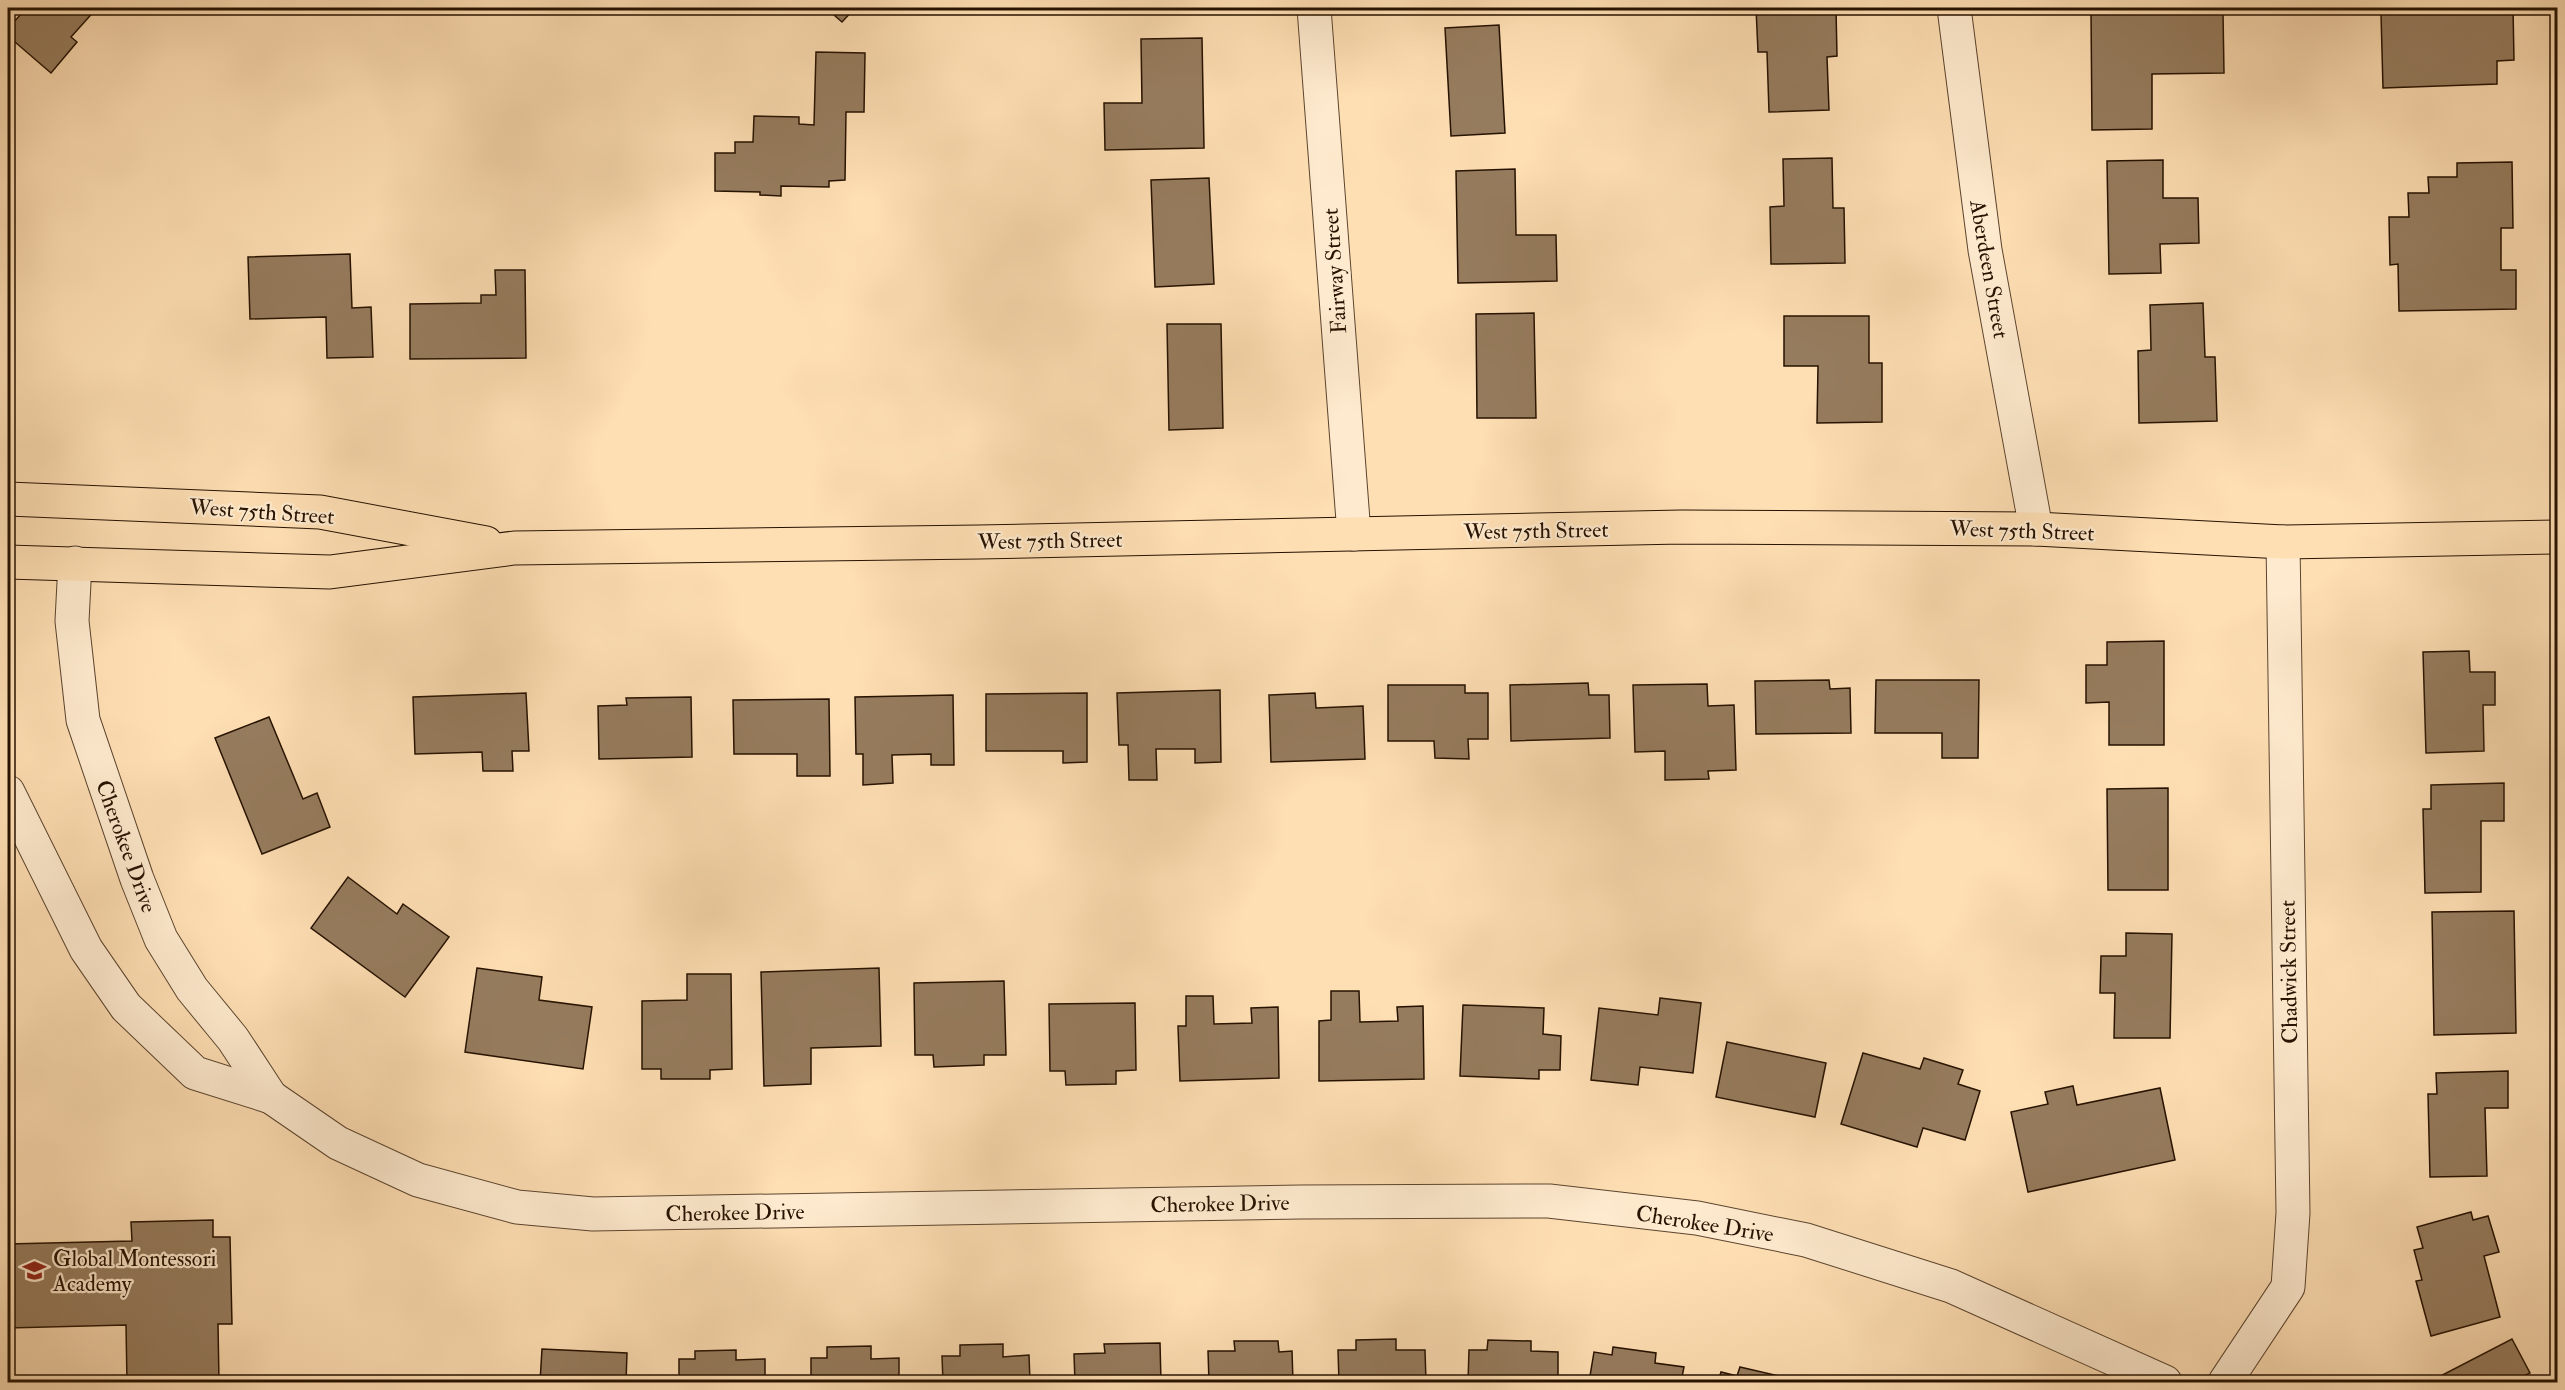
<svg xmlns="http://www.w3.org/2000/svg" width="2565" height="1390" font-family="'IM FELL Double Pica',serif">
	<rect width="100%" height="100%" fill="#fedeb3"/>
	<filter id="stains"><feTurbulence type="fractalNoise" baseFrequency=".00333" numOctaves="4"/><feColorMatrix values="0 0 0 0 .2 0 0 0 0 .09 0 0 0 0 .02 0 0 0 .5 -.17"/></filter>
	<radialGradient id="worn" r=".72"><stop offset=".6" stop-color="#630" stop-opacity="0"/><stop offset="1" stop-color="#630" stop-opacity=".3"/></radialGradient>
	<g fill="#967c5e" stroke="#261201" stroke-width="1.5">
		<polygon points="26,8 97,8 71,37 77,42 51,73 8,36 8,29"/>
		<polygon points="826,8 855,8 842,22"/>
		<polygon points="1756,8 1836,8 1837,56 1827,57 1829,110 1769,112 1767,52 1758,52"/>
		<polygon points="2410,8 2513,8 2514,60 2497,61 2497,84 2383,88 2381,14 2410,13"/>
		<polygon points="2091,12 2223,12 2224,73 2152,74 2152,129 2092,130"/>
		<polygon points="1499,25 1505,133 1451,136 1445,28"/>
		<polygon points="1202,38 1204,148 1105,150 1104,103 1142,103 1141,39"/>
		<polygon points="816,52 865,53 864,112 846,112 845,180 829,181 829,187 781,186 781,196 760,195 760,192 715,191 715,153 735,153 735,142 753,142 754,116 799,117 799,124 814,125"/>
		<polygon points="1832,158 1833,208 1844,208 1845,263 1771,264 1770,207 1784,206 1783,159"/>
		<polygon points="2163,160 2163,198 2198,198 2199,243 2160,244 2161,273 2109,274 2107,161"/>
		<polygon points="2512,162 2513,228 2501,228 2501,270 2516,270 2516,309 2399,311 2398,264 2390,265 2389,217 2409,217 2408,193 2429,193 2428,177 2457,177 2457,163"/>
		<polygon points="1515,169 1516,235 1556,235 1557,281 1458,283 1456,171"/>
		<polygon points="1209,178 1214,284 1155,287 1151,180"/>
		<polygon points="350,254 352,308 371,307 373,357 327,358 326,317 250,319 248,257"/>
		<polygon points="495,270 525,270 526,358 410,359 410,304 481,303 481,295 496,295"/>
		<polygon points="2203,303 2205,357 2215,357 2217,421 2139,423 2138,351 2151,350 2150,305"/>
		<polygon points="1534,313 1536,418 1477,418 1476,314"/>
		<polygon points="1784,316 1869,316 1869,363 1882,363 1882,422 1817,423 1818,366 1784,366"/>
		<polygon points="1167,324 1221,324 1223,428 1169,430"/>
		<polygon points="2164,641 2164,745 2109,745 2109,702 2086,703 2086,665 2107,665 2107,642"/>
		<polygon points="2469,651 2470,672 2495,672 2495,705 2483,705 2484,751 2426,753 2423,652"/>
		<polygon points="1829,680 1830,689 1850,688 1851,733 1756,734 1755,681"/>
		<polygon points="1876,680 1979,680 1978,758 1942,758 1942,733 1875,733"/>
		<polygon points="1588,683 1589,695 1609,695 1610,738 1511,741 1510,685"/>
		<polygon points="1707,684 1708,706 1734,705 1736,770 1708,771 1709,779 1665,780 1665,751 1635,752 1633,685"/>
		<polygon points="1388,685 1465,685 1465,693 1488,693 1488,739 1468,739 1469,759 1435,758 1434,741 1388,741"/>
		<polygon points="1220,690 1221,762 1195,763 1195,749 1156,749 1157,780 1129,780 1128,745 1119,745 1117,693"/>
		<polygon points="526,693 529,751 512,751 513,771 483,771 482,752 415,754 413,697"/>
		<polygon points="1087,693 1087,762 1063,763 1063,751 986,751 986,694"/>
		<polygon points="1315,693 1316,708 1363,706 1365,759 1271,762 1269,695"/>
		<polygon points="953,695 954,765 931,765 931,754 892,755 893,783 863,785 863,754 856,754 855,697"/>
		<polygon points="691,697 692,757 599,759 598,706 627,705 626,698"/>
		<polygon points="829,699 830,776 797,776 797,754 734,754 733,700"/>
		<polygon points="269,717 303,799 317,793 330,827 262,854 215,738"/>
		<polygon points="2504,783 2504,821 2481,821 2481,892 2425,893 2423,809 2431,809 2431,785"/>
		<polygon points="2168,788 2168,890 2108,890 2107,789"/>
		<polygon points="348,877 397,914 403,904 449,937 405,997 311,928"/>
		<polygon points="2514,911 2516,1033 2434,1035 2432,912"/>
		<polygon points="2126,933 2172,934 2170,1038 2114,1038 2115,993 2100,993 2101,956 2126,956"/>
		<polygon points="477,968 542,977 539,1000 592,1007 583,1069 465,1052"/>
		<polygon points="879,968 881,1046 811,1048 811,1084 764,1086 761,972"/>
		<polygon points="687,974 731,974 732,1069 710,1070 710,1079 661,1079 661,1069 642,1069 642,1001 687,1000"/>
		<polygon points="1004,981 1006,1055 984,1055 984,1065 934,1067 933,1055 915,1055 914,983"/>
		<polygon points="1331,991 1359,991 1360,1022 1398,1021 1397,1007 1423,1006 1424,1079 1319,1081 1319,1021 1331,1020"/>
		<polygon points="1186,996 1213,996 1214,1024 1252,1023 1251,1008 1278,1007 1279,1078 1180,1081 1178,1026 1186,1026"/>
		<polygon points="1660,998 1701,1003 1693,1073 1640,1067 1638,1085 1591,1080 1599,1008 1658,1015"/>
		<polygon points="1135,1003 1136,1070 1116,1071 1116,1084 1066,1085 1065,1071 1050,1071 1049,1004"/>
		<polygon points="1463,1005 1544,1008 1543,1034 1561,1036 1560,1070 1539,1070 1539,1079 1460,1076"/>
		<polygon points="1727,1042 1826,1063 1815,1117 1716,1097"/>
		<polygon points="1863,1053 1920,1069 1924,1058 1963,1070 1958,1084 1980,1091 1965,1140 1923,1128 1917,1147 1841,1124"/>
		<polygon points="2508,1071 2508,1108 2485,1108 2487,1176 2430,1177 2428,1094 2437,1094 2436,1073"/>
		<polygon points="2073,1086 2077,1105 2160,1088 2175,1160 2028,1192 2011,1112 2048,1104 2045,1092"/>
		<polygon points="2471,1212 2473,1220 2488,1216 2499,1252 2484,1256 2500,1317 2431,1336 2416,1281 2422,1280 2414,1250 2423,1248 2417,1227"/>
		<polygon points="213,1220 213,1237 230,1237 232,1324 218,1324 219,1382 127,1382 126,1325 8,1328 8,1244 132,1241 131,1222"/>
		<polygon points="1396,1339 1396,1350 1425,1350 1426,1382 1339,1382 1338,1350 1356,1350 1356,1340"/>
		<polygon points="2512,1339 2530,1373 2512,1382 2429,1382"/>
		<polygon points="1488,1340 1531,1341 1531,1351 1558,1352 1558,1382 1468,1382 1469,1350 1487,1350"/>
		<polygon points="1234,1341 1278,1341 1279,1352 1292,1351 1293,1382 1209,1382 1208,1351 1235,1351"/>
		<polygon points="1160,1343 1161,1382 1075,1382 1074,1354 1105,1353 1104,1344"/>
		<polygon points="1003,1344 1003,1357 1029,1355 1030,1382 943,1382 942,1356 960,1356 960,1345"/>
		<polygon points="871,1346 871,1359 899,1358 899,1382 811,1382 811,1358 827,1358 827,1347"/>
		<polygon points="1613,1347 1656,1353 1655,1363 1684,1367 1681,1382 1589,1382 1594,1352 1612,1355"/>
		<polygon points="542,1349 627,1353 626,1382 540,1382"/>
		<polygon points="736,1350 736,1360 765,1359 765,1382 679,1382 679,1359 695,1359 695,1351"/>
		<polygon points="1740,1367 1783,1377 1782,1382 1718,1382 1721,1372 1737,1376"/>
	</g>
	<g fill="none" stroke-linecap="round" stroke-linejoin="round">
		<defs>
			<g id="minor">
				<polyline points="1314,8 1354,534"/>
				<polyline points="1954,8 1985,250 2036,529"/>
				<polyline points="75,563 72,621 83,720 137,879 161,939 192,989 233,1039 271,1097"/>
				<polyline points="8,792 86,949 126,1007 195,1073 271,1097 338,1143 418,1180 517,1207 593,1214 1301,1202 1549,1201 1697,1218 1806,1240 1951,1286 2165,1382"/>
				<polyline points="2225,1382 2288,1287 2293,1213 2283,542"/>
			</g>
			<g id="major">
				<polyline points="8,499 320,512 486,543"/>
				<polyline points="8,562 330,572 514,548 979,542 1681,527 2036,529 2283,542 2558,537"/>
			</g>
		</defs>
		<use href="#minor" stroke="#5c452e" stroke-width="35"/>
		<use href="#major" stroke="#261201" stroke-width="35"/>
		<use href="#minor" stroke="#feeace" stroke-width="33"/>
		<use href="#major" stroke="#fedeb3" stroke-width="33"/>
	</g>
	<defs>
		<symbol id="school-bare" viewBox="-9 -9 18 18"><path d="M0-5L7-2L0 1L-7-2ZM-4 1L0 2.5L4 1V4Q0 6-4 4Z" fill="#8f2418" stroke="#feeace" stroke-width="2.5" paint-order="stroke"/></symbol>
	</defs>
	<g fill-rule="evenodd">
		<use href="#school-bare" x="18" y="1254" width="33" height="33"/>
	</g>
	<g text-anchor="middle" stroke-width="4.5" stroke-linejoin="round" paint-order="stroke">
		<g font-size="22" fill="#261201" stroke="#feeace">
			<text transform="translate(1990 269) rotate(80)" y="8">Aberdeen Street</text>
			<text transform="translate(1334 271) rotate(-94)" y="8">Fairway Street</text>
			<text transform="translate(262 511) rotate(4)" y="8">West 75th Street</text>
			<text transform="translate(1536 530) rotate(-1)" y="8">West 75th Street</text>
			<text transform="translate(2022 530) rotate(2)" y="8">West 75th Street</text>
			<text transform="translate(1050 540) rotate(-1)" y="8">West 75th Street</text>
			<text transform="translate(127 846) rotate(70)" y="8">Cherokee Drive</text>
			<text transform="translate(2288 972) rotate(-91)" y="8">Chadwick Street</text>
			<text transform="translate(1220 1203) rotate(-1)" y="8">Cherokee Drive</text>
			<text transform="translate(735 1212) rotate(-1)" y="8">Cherokee Drive</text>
			<text transform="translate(1705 1223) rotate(9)" y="8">Cherokee Drive</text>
		</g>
		<g font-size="22" fill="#261201" stroke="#feeace" text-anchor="start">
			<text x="53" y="1266">Global Montessori<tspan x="53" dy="25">Academy</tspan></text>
		</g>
	</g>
	<rect width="2565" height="1390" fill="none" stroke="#fedeb3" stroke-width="30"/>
	<rect x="9" y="9" width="2547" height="1372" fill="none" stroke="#261201" stroke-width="3"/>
	<rect x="15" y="15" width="2535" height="1360" fill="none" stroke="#261201" stroke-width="1.5"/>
	<rect width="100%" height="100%" filter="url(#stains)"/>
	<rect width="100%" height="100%" fill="url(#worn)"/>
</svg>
